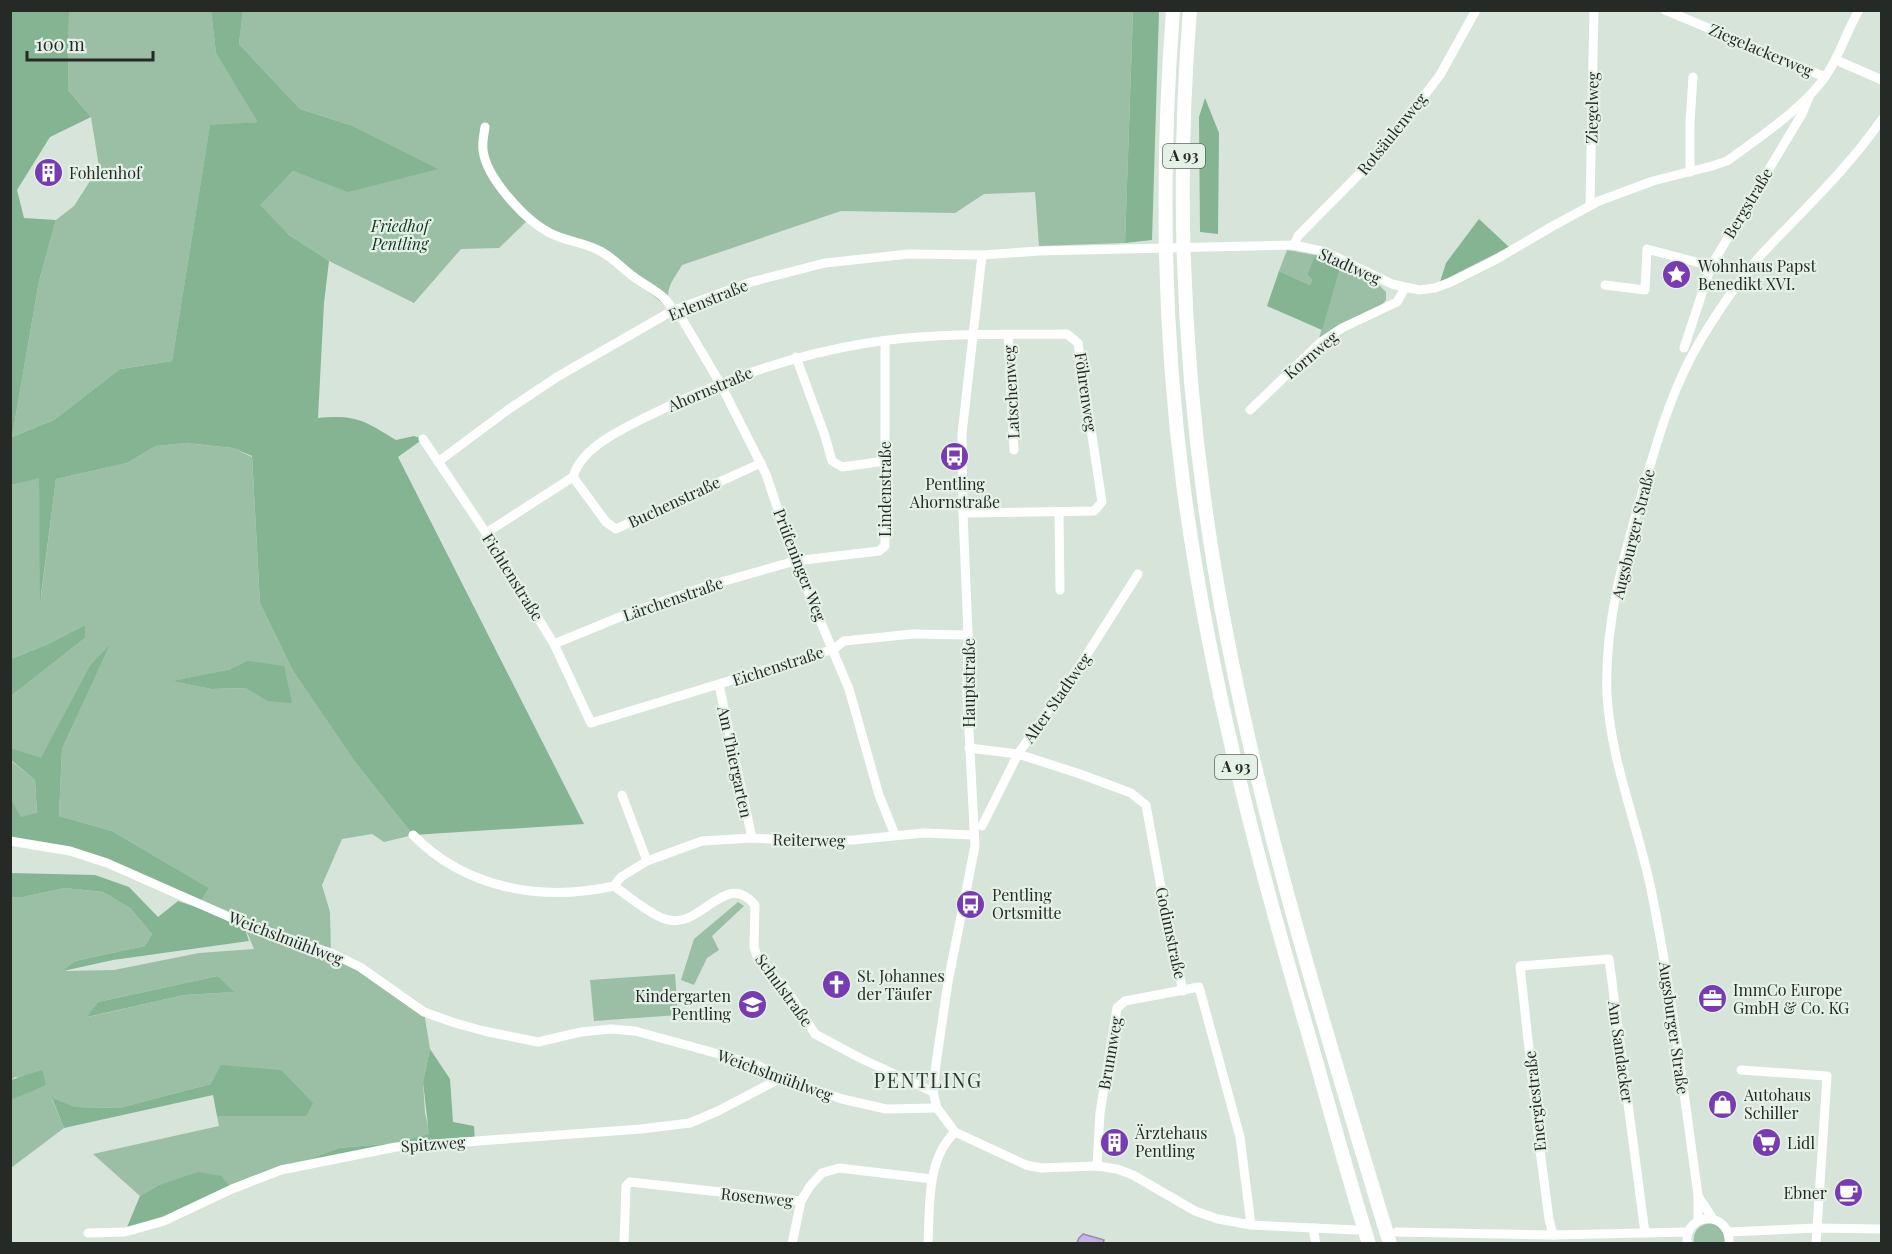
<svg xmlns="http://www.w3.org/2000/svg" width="1892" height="1254" font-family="'Playfair Display',serif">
	<rect width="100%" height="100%" fill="#d7e4da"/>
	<g fill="#9abfa4" fill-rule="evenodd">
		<path d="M243 10 1133 11 1125 243 1039 246 1035 192 984 194 955 213 841 211 682 265C671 284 663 290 672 311L597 250 527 221 499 248 461 249 414 303 329 261 289 235 259 205 293 171 348 191 350 125 300 109 239 44Z"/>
		<polygon points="69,11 211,11 216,53 259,122 210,126 172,361 120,369 54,420 12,437 39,281 56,220 74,206 99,167 91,117 68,90"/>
		<polygon points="1287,250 1315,255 1307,274 1312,280 1310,285 1279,271"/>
		<polygon points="1341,265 1380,286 1386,292 1386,300 1381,306 1319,338"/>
		<path d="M185 443 233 448 252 457 260 603 293 671 355 762 413 835 384 842 372 834 342 839 322 885 330 912 331 953 424 1012 430 1049 423 1082 425 1113 430 1134 395 1143 339 1148 232 1189 157 1186 140 1196 93 1154 219 1126 217 1116H305L211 1084 119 1108 75 1107 52 1099 64 1128 11 1168V1100L45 1084 15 1077 11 1080V897H23L65 888 103 892 130 908 152 934 145 946 75 961 64 971 114 970 199 953 254 949 243 923 200 903 209 888 112 831 59 816 62 749 109 647 90 665 41 759 11 748V696L85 638V625L46 645 11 659V485L39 477 41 597 56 479 127 463 156 446ZM231 669 267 701 245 688 211 689 173 681ZM218 976 233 992 184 995 88 1017 98 1002Z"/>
		<polygon points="10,760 35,780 37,814 21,818 11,799"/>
		<polygon points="738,902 744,906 712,936 719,950 707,958 694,985 681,980 694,939"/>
		<polygon points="675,974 678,1015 594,1021 590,980"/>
		<path d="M1712 1223C1722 1227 1725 1233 1726 1244L1694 1243C1692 1231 1700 1224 1712 1223Z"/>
	</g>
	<g fill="#84b492">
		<path d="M11 11H69L68 90 91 117 50 137 17 190 24 218 56 220 39 281 12 437 54 420 120 369 172 361 210 125 258 122 216 53 211 11H243L239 44 300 109 350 125 438 169 348 192 293 171 260 205 289 235 329 261 324 303 318 418C356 414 365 421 396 440L414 436 423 439 398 457 584 824 413 835 355 762 293 671 260 603 252 456 233 448 186 443 156 446 127 463 56 479 40 603 39 478 11 485Z"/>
		<polygon points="1133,11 1159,11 1152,240 1125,243"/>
		<polygon points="1205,98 1219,133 1218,234 1200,232 1199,117"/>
		<polygon points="1479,219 1509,247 1440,282 1446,263"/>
		<polygon points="1315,255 1328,258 1341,265 1322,330 1267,306 1279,271 1310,285 1312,280 1307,274"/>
		<polygon points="85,625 85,638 11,696 11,659 46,645"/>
		<polygon points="110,645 62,749 59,816 112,831 209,888 200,903 107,863 11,841 11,799 21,817 37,813 35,780 11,760 11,748 41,758 90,665"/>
		<polygon points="248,661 284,666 292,703 267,701 245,688 211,689 172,681 231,669"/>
		<polygon points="10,873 95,875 129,887 158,917 178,901 243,923 249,941 113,960 63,971 75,961 145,946 152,934 130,908 103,892 65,888 23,897 11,897"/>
		<polygon points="218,976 234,992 184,995 87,1017 98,1002"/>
		<polygon points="430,1049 450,1079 453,1122 474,1126 475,1141 396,1147 281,1170 339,1148 395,1143 429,1134 423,1082"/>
		<polygon points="221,1065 281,1070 313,1103 306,1116 217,1116 213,1095 64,1128 52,1098 75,1107 119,1108 211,1084"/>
		<polygon points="42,1070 46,1085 11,1100 11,1080"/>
		<polygon points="198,1172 221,1176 232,1189 164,1221 125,1232 140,1196 157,1186"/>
	</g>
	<polygon fill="#c7b4e4" stroke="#978bab" stroke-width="1.5" points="1083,1234 1104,1240 1103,1243 1077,1243 1079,1238"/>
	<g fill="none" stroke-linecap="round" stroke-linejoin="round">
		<g stroke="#fff" stroke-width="9">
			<polyline points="1665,10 1825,77"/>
			<polyline points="1836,60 1882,80"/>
			<path d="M485 127C484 134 482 143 483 150 486 178 526 221 550 233 567 242 585 242 602 252 613 258 623 269 634 277 643 284 656 290 664 298 671 305 674 313 682 319L720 383 766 474 795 561 849 689 879 795 895 835"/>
			<polyline points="1690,172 1690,122 1693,77"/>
			<polyline points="1590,205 1594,10"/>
			<polyline points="1294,245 1298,236 1382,151 1440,75 1476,10"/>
			<polyline points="982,255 962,434 963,513 968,635 967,694 975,846 948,982 936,1064 933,1092 937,1108 955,1132 1026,1165 1041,1168 1097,1166 1117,1169 1133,1175 1195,1211 1218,1219 1251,1225 1356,1230"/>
			<polyline points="1605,285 1645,290 1647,249 1711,266"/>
			<polyline points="1008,335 1014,450"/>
			<polyline points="1684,348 1711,266 1802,114 1809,97"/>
			<polyline points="796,357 825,436 832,461 842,467 885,461"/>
			<polyline points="1250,410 1321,342 1342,328 1397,302 1405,288"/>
			<polyline points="423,439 486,533 554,644 591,723 834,649 844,641 913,634 968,635"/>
			<path d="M438 462 509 409 557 377 672 311 751 282 825 263 909 254 982 255 1039 251 1294 245 1326 252 1392 284 1419 290 1435 288 1451 282 1495 260 1551 227 1599 201 1653 181 1712 166 1727 161C1758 139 1803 108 1825 77 1840 56 1846 32 1859 10"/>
			<polyline points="573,477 606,522 616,529 761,463"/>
			<polyline points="1059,512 1060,590"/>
			<path d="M486 533 573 477C581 448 619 431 644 418 717 382 787 356 867 343 933 332 1001 335 1067 334L1078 343 1102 502 1094 511 963 513"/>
			<polyline points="554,644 627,614 707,586 795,561 879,551 885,546 885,341"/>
			<polyline points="719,685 752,838"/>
			<polyline points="969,748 1018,754 1080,774 1131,793 1146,805 1168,926 1183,991"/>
			<polyline points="622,795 647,861"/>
			<polyline points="982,826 1018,754 1084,659 1138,574"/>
			<path d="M413 835C466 889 542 902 614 886L621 877 647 861 702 841 752 838 806 841 853 840 924 833 973 835"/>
			<polyline points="10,841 70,851 107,863 243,923 331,953 360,967 424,1012 455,1023 484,1031 538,1042 581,1032 611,1029 635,1031 755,1064 781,1078 842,1099 886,1109 937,1108"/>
			<path d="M614 886C627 895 651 915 665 919 701 932 724 868 755 905L754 947 758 959 788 992 815 1034 860 1058 933 1092"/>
			<polyline points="1741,1070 1827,1076 1816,1244"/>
			<polyline points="1097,1166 1100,1113 1117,1008 1125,1001 1199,987 1240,1137 1251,1225"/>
			<polyline points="1698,1196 1713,1219"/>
			<path d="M1698 1221V1195C1684 1095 1672 994 1652 894 1639 828 1611 763 1607 695 1604 627 1623 558 1642 493 1657 441 1672 388 1700 341 1718 311 1738 281 1761 255 1803 210 1846 171 1882 119"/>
			<polyline points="1313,1228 1316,1244"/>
			<polyline points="1397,1232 1553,1235 1688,1232"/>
			<polyline points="1728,1232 1817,1228 1882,1229"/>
			<polyline points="88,1233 125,1232 164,1221 232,1189 281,1170 396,1147 641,1129 690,1123 718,1111 781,1078"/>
			<polyline points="1553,1235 1549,1219 1540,1150 1520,966 1609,959 1645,1233"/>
			<polyline points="624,1244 626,1186 630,1182 801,1201"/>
			<polyline points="792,1244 801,1201 810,1186 822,1173 839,1168 932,1179"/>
			<path d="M928 1244C930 1206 926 1160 955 1132"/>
			<path d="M1687 1244C1684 1210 1732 1211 1729 1244"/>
		</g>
		<g stroke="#fff" stroke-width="14">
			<path d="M1173 10C1161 167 1163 328 1183 483 1208 674 1257 860 1311 1043 1330 1110 1348 1177 1369 1244"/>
			<path d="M1190 10C1175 194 1184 383 1214 565 1252 795 1322 1020 1390 1244"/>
		</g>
	</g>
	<defs>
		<symbol id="building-disc" viewBox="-11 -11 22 22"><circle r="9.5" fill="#773cb2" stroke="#e4f1e7"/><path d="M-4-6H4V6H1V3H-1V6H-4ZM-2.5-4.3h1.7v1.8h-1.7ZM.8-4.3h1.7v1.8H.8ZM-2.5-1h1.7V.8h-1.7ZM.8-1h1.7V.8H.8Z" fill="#fff"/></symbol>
		<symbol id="sight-disc" viewBox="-11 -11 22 22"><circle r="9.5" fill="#773cb2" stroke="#e4f1e7"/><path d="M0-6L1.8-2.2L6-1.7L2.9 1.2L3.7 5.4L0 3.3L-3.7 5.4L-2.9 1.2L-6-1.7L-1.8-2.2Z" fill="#fff"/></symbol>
		<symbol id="bus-disc" viewBox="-11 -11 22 22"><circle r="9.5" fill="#773cb2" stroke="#e4f1e7"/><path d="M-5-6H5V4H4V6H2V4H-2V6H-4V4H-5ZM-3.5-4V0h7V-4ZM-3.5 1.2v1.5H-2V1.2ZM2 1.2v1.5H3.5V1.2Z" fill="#fff"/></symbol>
		<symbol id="church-disc" viewBox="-11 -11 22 22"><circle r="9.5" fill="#773cb2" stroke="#e4f1e7"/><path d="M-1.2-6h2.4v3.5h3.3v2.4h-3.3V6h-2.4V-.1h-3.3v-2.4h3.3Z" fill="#fff"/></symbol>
		<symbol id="office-disc" viewBox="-11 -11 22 22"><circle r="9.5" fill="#773cb2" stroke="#e4f1e7"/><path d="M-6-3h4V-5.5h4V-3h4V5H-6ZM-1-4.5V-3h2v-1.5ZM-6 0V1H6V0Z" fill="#fff"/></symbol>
		<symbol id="school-disc" viewBox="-11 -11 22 22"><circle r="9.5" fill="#773cb2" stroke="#e4f1e7"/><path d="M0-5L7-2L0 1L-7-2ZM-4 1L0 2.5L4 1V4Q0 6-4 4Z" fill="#fff"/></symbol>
		<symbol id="shop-disc" viewBox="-11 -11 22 22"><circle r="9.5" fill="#773cb2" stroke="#e4f1e7"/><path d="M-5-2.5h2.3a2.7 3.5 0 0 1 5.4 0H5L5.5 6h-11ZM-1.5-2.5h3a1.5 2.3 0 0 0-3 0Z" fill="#fff"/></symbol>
		<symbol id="supermarket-disc" viewBox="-11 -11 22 22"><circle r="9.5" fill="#773cb2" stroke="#e4f1e7"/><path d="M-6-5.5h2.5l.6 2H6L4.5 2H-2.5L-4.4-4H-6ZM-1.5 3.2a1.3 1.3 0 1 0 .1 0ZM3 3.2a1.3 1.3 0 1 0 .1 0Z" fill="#fff"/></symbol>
		<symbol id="cafe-disc" viewBox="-11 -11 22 22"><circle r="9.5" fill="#773cb2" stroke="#e4f1e7"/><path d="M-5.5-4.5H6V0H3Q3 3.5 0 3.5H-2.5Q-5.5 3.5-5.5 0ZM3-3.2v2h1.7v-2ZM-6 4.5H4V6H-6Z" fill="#fff"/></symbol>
	</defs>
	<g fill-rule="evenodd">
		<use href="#building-disc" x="32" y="156" width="33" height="33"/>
		<use href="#sight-disc" x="1660" y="258" width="33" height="33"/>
		<use href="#bus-disc" x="938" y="440" width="33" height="33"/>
		<use href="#bus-disc" x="954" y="888" width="33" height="33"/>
		<use href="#church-disc" x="820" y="968" width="33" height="33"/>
		<use href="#office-disc" x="1696" y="982" width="33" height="33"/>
		<use href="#school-disc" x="736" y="988" width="33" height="33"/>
		<use href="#shop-disc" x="1706" y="1088" width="33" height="33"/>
		<use href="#building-disc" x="1098" y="1126" width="33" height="33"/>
		<use href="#supermarket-disc" x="1750" y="1126" width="33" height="33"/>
		<use href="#cafe-disc" x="1832" y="1176" width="33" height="33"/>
	</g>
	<g text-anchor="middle" stroke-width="4.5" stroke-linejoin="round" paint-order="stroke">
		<g fill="#e4f1e7" stroke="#5f6661" stroke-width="1.5">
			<rect x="1163" y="144" width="42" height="24" rx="4.5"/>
			<rect x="1215" y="755" width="42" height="24" rx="4.5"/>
		</g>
		<g font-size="15" font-weight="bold" fill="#262a27">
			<text x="1184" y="161">A 93</text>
			<text x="1236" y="772">A 93</text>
		</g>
		<g font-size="16" fill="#262a27" stroke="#e4f1e7">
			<text transform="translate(1761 50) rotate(23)" y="6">Ziegelackerweg</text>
			<text transform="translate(1592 108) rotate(-89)" y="6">Ziegelweg</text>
			<text transform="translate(1392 134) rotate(-51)" y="6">Rotsäulenweg</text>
			<text transform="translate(1748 203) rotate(-59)" y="6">Bergstraße</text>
			<text transform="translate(1350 266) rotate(24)" y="6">Stadtweg</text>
			<text transform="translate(708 300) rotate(-22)" y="6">Erlenstraße</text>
			<text transform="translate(1311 355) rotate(-40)" y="6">Kornweg</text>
			<text transform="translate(710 389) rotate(-23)" y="6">Ahornstraße</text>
			<text transform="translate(1011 392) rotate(-93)" y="6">Latschenweg</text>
			<text transform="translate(1086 392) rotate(82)" y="6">Föhrenweg</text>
			<text transform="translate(885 489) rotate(-90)" y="6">Lindenstraße</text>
			<text transform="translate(674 502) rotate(-25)" y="6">Buchenstraße</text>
			<text transform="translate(1633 534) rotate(-76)" y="6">Augsburger Straße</text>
			<text transform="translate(800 565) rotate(69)" y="6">Prüfeninger Weg</text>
			<text transform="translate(513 577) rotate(58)" y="6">Fichtenstraße</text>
			<text transform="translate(673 599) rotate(-19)" y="6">Lärchenstraße</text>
			<text transform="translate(778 666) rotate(-18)" y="6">Eichenstraße</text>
			<text transform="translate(969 683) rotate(-90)" y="6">Hauptstraße</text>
			<text transform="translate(1057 698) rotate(-55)" y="6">Alter Stadtweg</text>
			<text transform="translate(735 762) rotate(78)" y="6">Am Thiergarten</text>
			<text transform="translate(809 840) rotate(1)" y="6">Reiterweg</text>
			<text transform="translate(1171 933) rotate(78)" y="6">Godimstraße</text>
			<text transform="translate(286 938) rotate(21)" y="6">Weichslmühlweg</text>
			<text transform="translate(784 990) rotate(54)" y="6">Schulstraße</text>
			<text transform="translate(1674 1028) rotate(82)" y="6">Augsburger Straße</text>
			<text transform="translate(1621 1052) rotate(82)" y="6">Am Sandacker</text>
			<text transform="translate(1110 1053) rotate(-80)" y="6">Brunnweg</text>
			<text transform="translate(775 1075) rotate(20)" y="6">Weichslmühlweg</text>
			<text transform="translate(1535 1101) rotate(-96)" y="6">Energiestraße</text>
			<text transform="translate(433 1144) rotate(-4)" y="6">Spitzweg</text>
			<text transform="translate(757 1197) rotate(6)" y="6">Rosenweg</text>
		</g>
		<g font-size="16" fill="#262a27" stroke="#e4f1e7" text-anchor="start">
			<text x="69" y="179">Fohlenhof</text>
			<text x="1698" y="272">Wohnhaus Papst<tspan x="1698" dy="18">Benedikt XVI.</tspan></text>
			<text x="955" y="490" text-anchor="middle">Pentling<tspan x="955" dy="18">Ahornstraße</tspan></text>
			<text x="992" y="901">Pentling<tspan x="992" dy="18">Ortsmitte</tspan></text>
			<text x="857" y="982">St. Johannes<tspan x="857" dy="18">der Täufer</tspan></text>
			<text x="1733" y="996">ImmCo Europe<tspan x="1733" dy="18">GmbH &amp; Co. KG</tspan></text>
			<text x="731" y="1002" text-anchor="end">Kindergarten<tspan x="731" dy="18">Pentling</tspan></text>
			<text x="1744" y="1101">Autohaus<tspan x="1744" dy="18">Schiller</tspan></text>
			<text x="1135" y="1139">Ärztehaus<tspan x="1135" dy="18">Pentling</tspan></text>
			<text x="1787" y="1149">Lidl</text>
			<text x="1827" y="1199" text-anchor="end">Ebner</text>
		</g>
		<g font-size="16" font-style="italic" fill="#113720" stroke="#e4f1e7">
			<text x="400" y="232">Friedhof<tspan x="400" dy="18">Pentling</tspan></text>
		</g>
		<g font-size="20" letter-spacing="1.5" fill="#2d3830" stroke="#e4f1e7">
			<text x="928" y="1088">PENTLING</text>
		</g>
	</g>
	<rect width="1892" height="1254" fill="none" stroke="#262a27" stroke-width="24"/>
	<path d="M27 51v9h126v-9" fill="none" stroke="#262a27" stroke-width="3"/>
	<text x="36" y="51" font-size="18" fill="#262a27" stroke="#e4f1e7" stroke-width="4.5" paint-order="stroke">100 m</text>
</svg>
